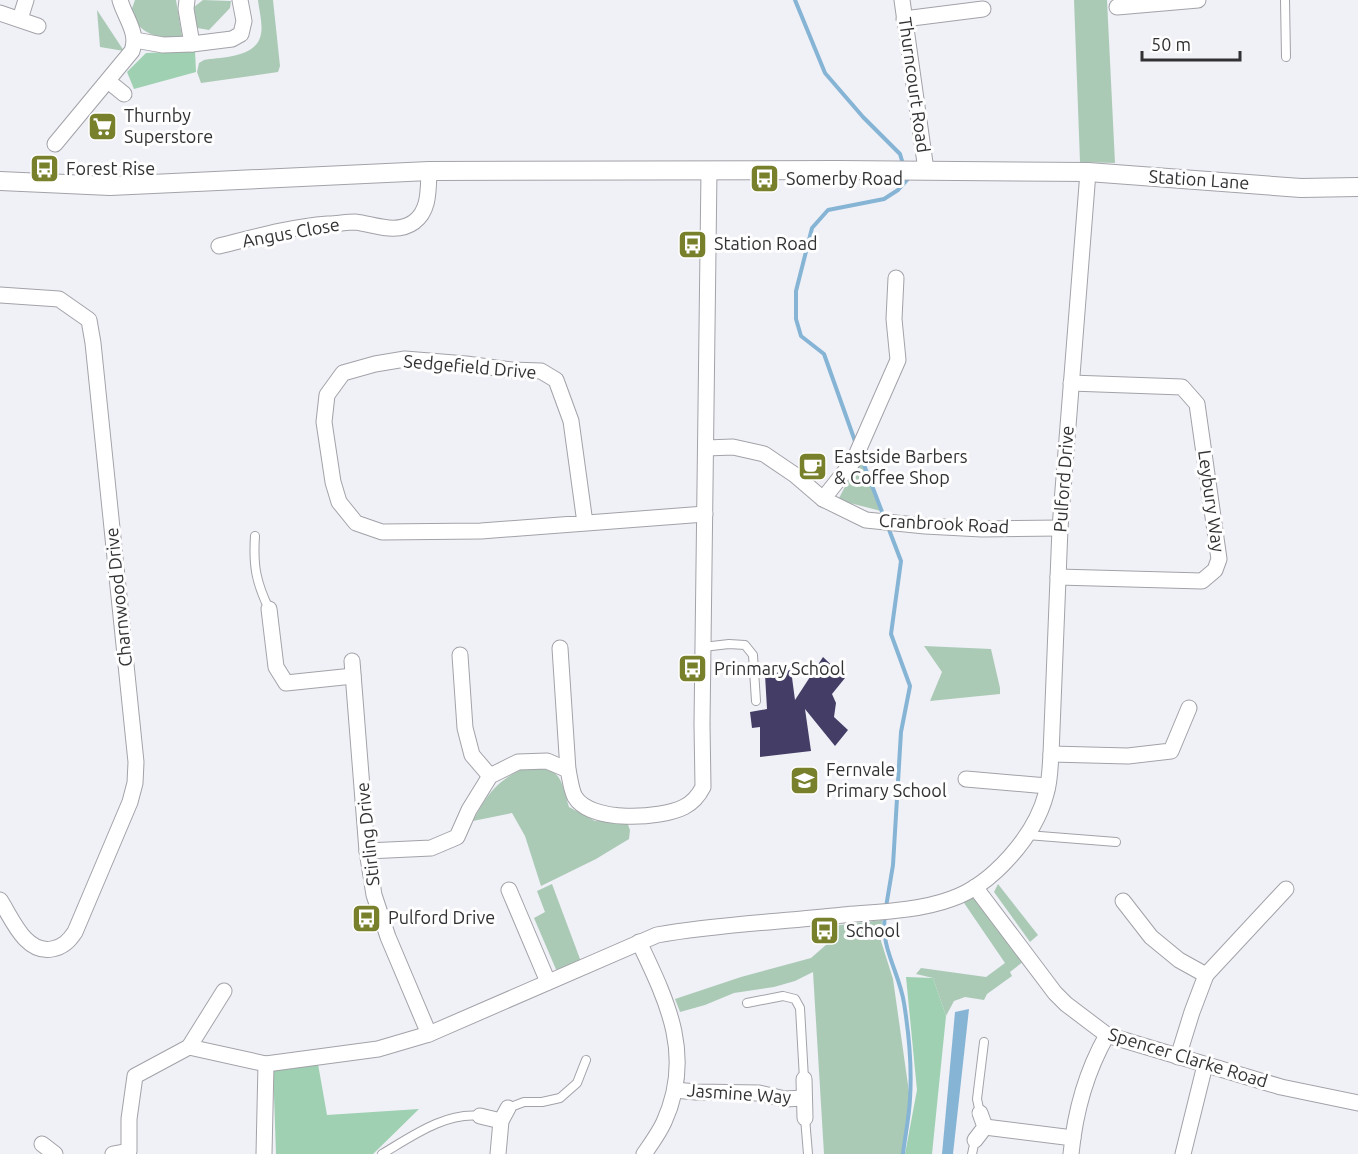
<svg xmlns="http://www.w3.org/2000/svg" width="1358" height="1154" font-family="Ubuntu,sans-serif">
	<rect width="100%" height="100%" fill="#f0f0f7"/>
	<g fill="#abcab6">
		<path d="M135 0H176L182 36C177 39 174 39 168 38 149 36 140 30 130 14Z"/>
		<polygon points="203,0 231,1 230,8 209,30 197,28 194,7"/>
		<path d="M258 0H273L280 66 278 72 201 83 197 72 199 63 204 60C222 57 257 58 261 34 263 24 259 10 258 0Z"/>
		<polygon points="1074,0 1107,0 1115,163 1080,162"/>
		<polygon points="97,10 124,51 100,47"/>
		<polygon points="859,460 863,462 881,511 838,500"/>
		<polygon points="924,646 991,649 1000,688 1000,694 930,701 942,672"/>
		<path d="M524 768C562 768 559 774 569 807L595 821 627 822 630 830 629 839 596 859 541 886 525 836 512 813 473 821C488 793 496 782 524 768Z"/>
		<polygon points="552,884 583,967 558,974 534,918 545,912 537,891"/>
		<polygon points="998,884 1038,935 1030,942 994,892"/>
		<polygon points="975,887 1029,957 1010,972 1012,976 987,994 984,1000 965,997 954,1001 946,1016 933,978 916,974 921,968 986,977 1005,963 960,897"/>
		<polygon points="882,920 881,941 893,979 910,1099 903,1154 824,1154 813,972 795,981 774,987 734,993 705,1005 680,1012 675,999 741,977 811,958 827,944 824,927"/>
	</g>
	<g fill="#9ed0b1">
		<polygon points="195,51 196,72 134,89 127,72 146,53"/>
		<polygon points="906,977 933,978 946,1016 932,1154 905,1154 917,1090"/>
		<polygon points="318,1064 327,1115 419,1109 373,1154 276,1154 273,1066"/>
	</g>
	<polygon fill="#86b4d5" points="969,1009 953,1154 942,1154 955,1012"/>
	<g fill="none" stroke-linecap="round" stroke-linejoin="round">
		<g stroke="#86b4d5" stroke-width="4">
			<polyline points="795,0 825,73 863,117 900,154 903,164"/>
			<polyline points="856,444 824,354 801,336 796,319 796,291 812,228 828,210 884,199 898,190 907,180 905,175"/>
			<polyline points="861,457 884,517"/>
			<polyline points="886,907 893,865 901,732 910,686 891,634 901,561 888,527"/>
			<path d="M885 915C880 948 899 971 904 1003 909 1034 912 1068 910 1099 909 1118 905 1136 903 1154"/>
		</g>
	</g>
	<polygon fill="#443e67" points="823,657 845,678 832,694 836,703 834,717 848,730 835,746 805,709 811,751 760,757 760,727 752,728 750,712 767,709 765,675 791,670 795,700"/>
	<g fill="none" stroke-linecap="round" stroke-linejoin="round">
		<defs>
			<g id="service">
				<polyline points="1285,0 1286,57"/>
				<path d="M255 536C253 566 256 582 269 609"/>
				<polyline points="703,647 729,644 745,645 753,655 756,701"/>
				<polyline points="1027,835 1116,842"/>
				<polyline points="747,1003 783,996 795,999 800,1008 804,1079"/>
				<polyline points="508,1108 524,1102 542,1102 560,1098 577,1083 586,1060"/>
				<polyline points="980,1113 977,1099 984,1042"/>
				<polyline points="805,1118 808,1154"/>
				<path d="M382 1154C411 1137 445 1112 480 1116"/>
				<polyline points="972,1154 975,1140"/>
			</g>
			<g id="minor">
				<polyline points="187,0 186,9 192,44 232,39 241,34 244,21 240,0"/>
				<polyline points="902,0 926,170"/>
				<polyline points="1117,7 1198,0"/>
				<polyline points="0,13 38,26"/>
				<polyline points="20,19 26,0"/>
				<polyline points="904,19 983,9"/>
				<polyline points="135,40 163,45 192,44"/>
				<polyline points="108,81 124,94"/>
				<path d="M55 144 132 51C139 33 125 18 120 0"/>
				<path d="M219 246C255 237 290 227 328 224 337 224 346 222 355 222 374 224 396 235 414 222 430 210 428 189 429 171"/>
				<path d="M0 295 59 299 89 320 93 343 136 762 135 783 130 802 75 932C69 941 63 947 52 949 25 954 12 918 0 900"/>
				<polyline points="706,448 733,447 764,454 795,475 823,499 866,520 925,526 982,529 1060,528"/>
				<polyline points="823,499 854,460 898,360 894,319 896,278"/>
				<polyline points="585,523 571,421 556,380 541,371 512,370 466,364 405,359 375,364 343,373 327,395 324,422 333,482 339,502 356,523 382,532 481,531 705,514"/>
				<polyline points="1058,577 1202,581 1215,570 1219,559 1197,404 1182,387 1071,383"/>
				<polyline points="269,609 276,667 286,683 353,676"/>
				<polyline points="560,648 568,770"/>
				<polyline points="460,655 465,728 472,755 490,776"/>
				<polyline points="352,661 367,851 374,895 388,937 429,1034"/>
				<polyline points="1051,754 1128,756 1171,751 1189,708"/>
				<polyline points="966,779 1047,786"/>
				<path d="M367 851 431 848 457 837 469 810 490 776 518 762 547 761 568 770C570 778 571 790 575 797 591 823 660 819 684 807 692 803 699 795 703 787L702 724 709 171"/>
				<polyline points="975,887 1055,993 1066,1004 1107,1035 1281,1087 1358,1103"/>
				<polyline points="509,890 548,982"/>
				<polyline points="1123,901 1151,937 1179,960 1206,975"/>
				<path d="M639 942C668 1003 694 1056 664 1122 659 1133 651 1144 644 1154"/>
				<polyline points="189,1047 224,991"/>
				<polyline points="1178,1057 1192,1012 1206,975 1286,889"/>
				<polyline points="804,1079 805,1118"/>
				<polyline points="675,1090 696,1092 759,1093 785,1099 804,1098"/>
				<polyline points="480,1116 501,1121"/>
				<polyline points="985,1127 1073,1138"/>
				<polyline points="975,1140 985,1127 980,1113"/>
				<polyline points="42,1144 55,1154"/>
				<path d="M113 1154 129 1151V1119L135 1076 189 1047 266 1064 378 1049 429 1034 657 935C718 924 781 922 843 915 878 912 918 911 951 899 992 885 1035 836 1046 794 1050 782 1050 767 1051 754L1060 528 1088 172"/>
				<polyline points="264,1154 266,1064"/>
				<polyline points="498,1154 501,1121 508,1108"/>
				<path d="M1071 1154C1075 1112 1086 1072 1107 1035"/>
				<polyline points="1183,1154 1205,1065"/>
			</g>
			<polyline id="tertiary" points="0,181 110,186 429,171 837,170 1088,172 1301,188 1358,187"/>
		</defs>
		<use href="#service" stroke="#a2a2a9" stroke-width="10"/>
		<use href="#minor" stroke="#a2a2a9" stroke-width="17"/>
		<use href="#tertiary" stroke="#a2a2a9" stroke-width="20"/>
		<use href="#service" stroke="#fff" stroke-width="8"/>
		<use href="#minor" stroke="#fff" stroke-width="15"/>
		<use href="#tertiary" stroke="#fff" stroke-width="18"/>
	</g>
	<defs>
		<symbol id="supermarket-square" viewBox="-11 -11 22 22"><rect x="-9" y="-9" width="18" height="18" rx="4" fill="#78802b" stroke="#fefefe"/><path d="M-6-5.5h2.5l.6 2H6L4.5 2H-2.5L-4.4-4H-6ZM-1.5 3.2a1.3 1.3 0 1 0 .1 0ZM3 3.2a1.3 1.3 0 1 0 .1 0Z" fill="#fff"/></symbol>
		<symbol id="bus-square" viewBox="-11 -11 22 22"><rect x="-9" y="-9" width="18" height="18" rx="4" fill="#78802b" stroke="#fefefe"/><path d="M-5-6H5V4H4V6H2V4H-2V6H-4V4H-5ZM-3.5-4V0h7V-4ZM-3.5 1.2v1.5H-2V1.2ZM2 1.2v1.5H3.5V1.2Z" fill="#fff"/></symbol>
		<symbol id="cafe-square" viewBox="-11 -11 22 22"><rect x="-9" y="-9" width="18" height="18" rx="4" fill="#78802b" stroke="#fefefe"/><path d="M-5.5-4.5H6V0H3Q3 3.5 0 3.5H-2.5Q-5.5 3.5-5.5 0ZM3-3.2v2h1.7v-2ZM-6 4.5H4V6H-6Z" fill="#fff"/></symbol>
		<symbol id="school-square" viewBox="-11 -11 22 22"><rect x="-9" y="-9" width="18" height="18" rx="4" fill="#78802b" stroke="#fefefe"/><path d="M0-5L7-2L0 1L-7-2ZM-4 1L0 2.5L4 1V4Q0 6-4 4Z" fill="#fff"/></symbol>
	</defs>
	<g fill-rule="evenodd">
		<use href="#supermarket-square" x="86" y="110" width="33" height="33"/>
		<use href="#bus-square" x="28" y="152" width="33" height="33"/>
		<use href="#bus-square" x="748" y="162" width="33" height="33"/>
		<use href="#bus-square" x="676" y="228" width="33" height="33"/>
		<use href="#cafe-square" x="796" y="450" width="33" height="33"/>
		<use href="#bus-square" x="676" y="652" width="33" height="33"/>
		<use href="#school-square" x="788" y="764" width="33" height="33"/>
		<use href="#bus-square" x="350" y="902" width="33" height="33"/>
		<use href="#bus-square" x="808" y="914" width="33" height="33"/>
	</g>
	<g text-anchor="middle" stroke-width="6" stroke-linejoin="round" paint-order="stroke">
		<g font-size="18" fill="#323235" stroke="#fefefe">
			<text transform="translate(914 85) rotate(82)" y="6">Thurncourt Road</text>
			<text transform="translate(1199 180) rotate(4)" y="6">Station Lane</text>
			<text transform="translate(291 233) rotate(-10)" y="6">Angus Close</text>
			<text transform="translate(470 367) rotate(5)" y="6">Sedgefield Drive</text>
			<text transform="translate(1064 479) rotate(-86)" y="6">Pulford Drive</text>
			<text transform="translate(1211 501) rotate(82)" y="6">Leybury Way</text>
			<text transform="translate(944 524) rotate(3)" y="6">Cranbrook Road</text>
			<text transform="translate(119 597) rotate(-96)" y="6">Charnwood Drive</text>
			<text transform="translate(368 834) rotate(-96)" y="6">Stirling Drive</text>
			<text transform="translate(1188 1058) rotate(17)" y="6">Spencer Clarke Road</text>
			<text transform="translate(739 1094) rotate(4)" y="6">Jasmine Way</text>
		</g>
		<g font-size="18" fill="#323235" stroke="#fefefe" text-anchor="start">
			<text x="124" y="122">Thurnby<tspan x="124" dy="21">Superstore</tspan></text>
			<text x="66" y="175">Forest Rise</text>
			<text x="786" y="185">Somerby Road</text>
			<text x="714" y="250">Station Road</text>
			<text x="834" y="463">Eastside Barbers<tspan x="834" dy="21">&amp; Coffee Shop</tspan></text>
			<text x="714" y="675">Prinmary School</text>
			<text x="826" y="776">Fernvale<tspan x="826" dy="21">Primary School</tspan></text>
			<text x="388" y="924">Pulford Drive</text>
			<text x="846" y="937">School</text>
		</g>
	</g>
	<path d="M1142 51v9h98v-9" fill="none" stroke="#323235" stroke-width="3"/>
	<text x="1151" y="51" font-size="18" fill="#323235" stroke="#fefefe" stroke-width="4.5" paint-order="stroke">50 m</text>
</svg>
